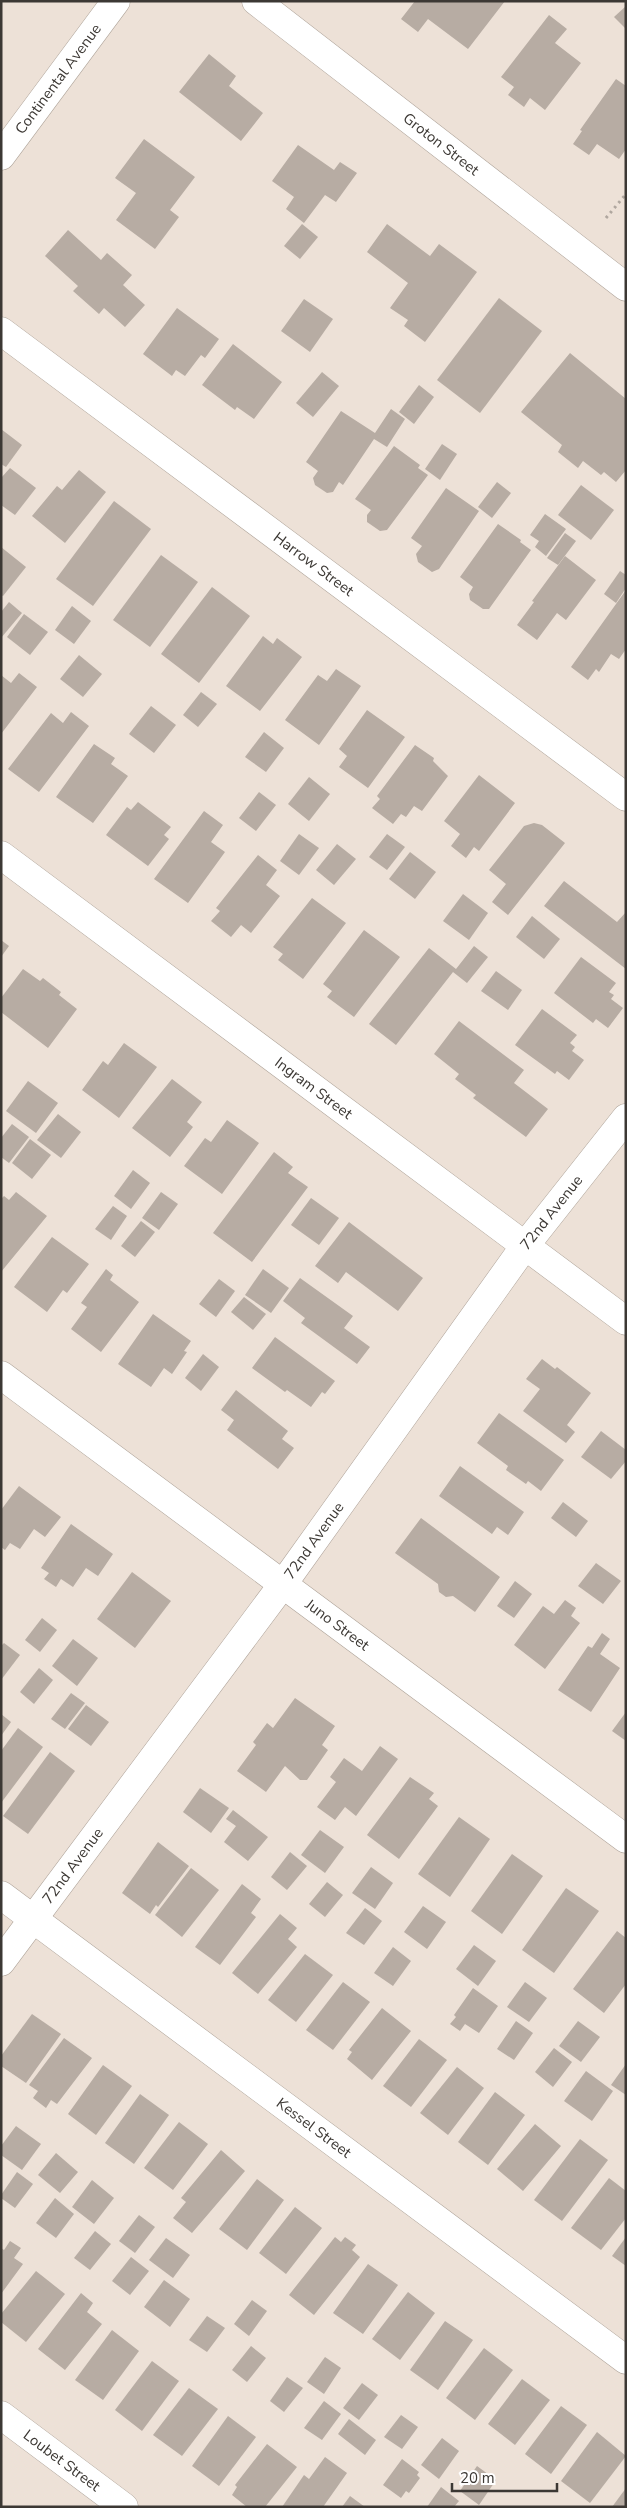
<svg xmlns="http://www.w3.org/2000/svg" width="627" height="2508" font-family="'Nunito Sans',sans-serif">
	<rect width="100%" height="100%" fill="#ede1d7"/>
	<g fill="#b7aca3">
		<polygon points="415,1 505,1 468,49 428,19 418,32 401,19"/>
		<polygon points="626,6 626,29 614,17"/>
		<polygon points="549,15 567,29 555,43 581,63 545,110 530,98 524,107 508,95 514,87 501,77"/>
		<polygon points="209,54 236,76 229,86 263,113 241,141 179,92"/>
		<polygon points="616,79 626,86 626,149 619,159 597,144 589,155 573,144 582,131 580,130"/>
		<polygon points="144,139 195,177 170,210 179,217 155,249 116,220 136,193 115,178"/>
		<polygon points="298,145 334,170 340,162 357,173 336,202 325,195 304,223 286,209 294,197 272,181"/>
		<polygon points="302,224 318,237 300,259 284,246"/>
		<polygon points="387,224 430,256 439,244 477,272 425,342 404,326 408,320 390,308 408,283 367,252"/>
		<polygon points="68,230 101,260 107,253 132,275 123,285 145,305 125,327 104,308 99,314 73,291 78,286 45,256"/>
		<polygon points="499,298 542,331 480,413 437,380"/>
		<polygon points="304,299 333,319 310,352 281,331"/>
		<polygon points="177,308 219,339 205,358 201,355 185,376 176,370 172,376 143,354"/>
		<polygon points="233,344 282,382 254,419 237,407 235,410 202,385"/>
		<polygon points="570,353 626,399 626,470 616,482 604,472 601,475 583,461 578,468 558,452 562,445 521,412"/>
		<polygon points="322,372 339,386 313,417 296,403"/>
		<polygon points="419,385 434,397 414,424 399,412"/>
		<polygon points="391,409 405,419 387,447 374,439 343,485 339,482 333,492 327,493 315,485 313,478 318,471 306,462 341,411 375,433"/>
		<polygon points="1,429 22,445 6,467 1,464"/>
		<polygon points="442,444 457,454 440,480 425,469"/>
		<polygon points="394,446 420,465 418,468 428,475 387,530 380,531 367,522 367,515 371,510 355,499"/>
		<polygon points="10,468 36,488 15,515 1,505 1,478"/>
		<polygon points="79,470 106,492 65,543 32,516 57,486 62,490"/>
		<polygon points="497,482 511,493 492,518 478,507"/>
		<polygon points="581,485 614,510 591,540 558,515"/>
		<polygon points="446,488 479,511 439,569 432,572 418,562 416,554 422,546 411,538"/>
		<polygon points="114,501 151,529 93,606 56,579"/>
		<polygon points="545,514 566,529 546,556 535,547 539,541 530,535"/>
		<polygon points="498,524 521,540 520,542 531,550 489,609 483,609 470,600 469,594 473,587 460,577"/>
		<polygon points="565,533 576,541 558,565 547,558"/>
		<polygon points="1,547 26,567 3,596 1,595"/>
		<polygon points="161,555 198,582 150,647 113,620"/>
		<polygon points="565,556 596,580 566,620 557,613 537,640 517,625 534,602 532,601"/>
		<polygon points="620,571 626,575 626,588 616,603 604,594"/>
		<polygon points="212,587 250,616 199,683 161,654"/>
		<polygon points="626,590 626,649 619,659 611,654 599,672 596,669 588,680 571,667"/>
		<polygon points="9,602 22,613 1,638 1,612"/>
		<polygon points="72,606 91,621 74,644 55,630"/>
		<polygon points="24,614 48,632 30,655 7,637"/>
		<polygon points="263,636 273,644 277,638 302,657 260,711 226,686"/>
		<polygon points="79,655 102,674 83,697 60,679"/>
		<polygon points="336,669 361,686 319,745 285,720 318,675 327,681"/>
		<polygon points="19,673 37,687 1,734 1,675 11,683"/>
		<polygon points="201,692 217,704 198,727 183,715"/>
		<polygon points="151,706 176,725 154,753 129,734"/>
		<polygon points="367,710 405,737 368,788 339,767 347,756 339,749"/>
		<polygon points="71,712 89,726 39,792 8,769 51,713 63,723"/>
		<polygon points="264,732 284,748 266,772 245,757"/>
		<polygon points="94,744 115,758 111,764 128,776 93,823 56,797"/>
		<polygon points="415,745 434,758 433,761 448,776 422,811 414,806 406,817 401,814 393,824 372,808 380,799 377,796"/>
		<polygon points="479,775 515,803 479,851 474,847 466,858 451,846 460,834 444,821"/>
		<polygon points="309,777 330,794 309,821 288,804"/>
		<polygon points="259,792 276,805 256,831 239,818"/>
		<polygon points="138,802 171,827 164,835 169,839 148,866 106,835 127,807 131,810"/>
		<polygon points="204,811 223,825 211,842 225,852 188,903 154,879"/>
		<polygon points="534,823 542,825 565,843 508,915 492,902 506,884 489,870 524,826"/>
		<polygon points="299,834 319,848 299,875 280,861"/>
		<polygon points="387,834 405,847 387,870 369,857"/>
		<polygon points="337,844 356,859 334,885 316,870"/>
		<polygon points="410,852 436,872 415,899 389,879"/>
		<polygon points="258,855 277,870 266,885 280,896 251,933 241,925 231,937 211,921 220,911 216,908"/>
		<polygon points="564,881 617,922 626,912 626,969 544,906"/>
		<polygon points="463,894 488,913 469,940 443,921"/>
		<polygon points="312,898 346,923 303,979 278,960 283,954 273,947"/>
		<polygon points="532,916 560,939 544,959 516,937"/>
		<polygon points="364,930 400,957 354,1017 327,997 332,991 323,984"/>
		<polygon points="1,940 9,946 1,957"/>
		<polygon points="474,946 488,957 467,983 453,972 396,1045 369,1024 429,948 456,969"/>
		<polygon points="581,957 616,983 609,992 614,995 611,999 623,1008 608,1028 596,1019 593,1023 554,993"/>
		<polygon points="23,969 40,981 43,978 61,992 59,995 77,1009 48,1048 1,1012 1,998"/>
		<polygon points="496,971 522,990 508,1010 481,991"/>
		<polygon points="542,1009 577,1035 570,1043 575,1047 572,1051 584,1060 569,1080 557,1071 555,1074 515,1045"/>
		<polygon points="459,1021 524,1070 514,1083 548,1109 526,1137 473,1098 476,1095 455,1079 459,1074 434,1054"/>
		<polygon points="124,1043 157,1067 119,1118 82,1090 103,1061 108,1065"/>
		<polygon points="172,1079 202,1102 187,1122 193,1127 170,1157 132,1128"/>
		<polygon points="28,1081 58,1103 36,1133 6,1111"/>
		<polygon points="58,1114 81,1132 61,1158 37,1140"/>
		<polygon points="227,1120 259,1143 222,1194 184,1166 205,1138 211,1142"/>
		<polygon points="12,1124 29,1137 9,1163 1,1157 1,1138"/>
		<polygon points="30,1139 51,1155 32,1179 12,1163"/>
		<polygon points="274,1152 293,1167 288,1173 308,1187 252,1262 213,1233"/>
		<polygon points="133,1170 150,1183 131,1209 114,1196"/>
		<polygon points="16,1192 47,1216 1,1272 1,1199 4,1196 9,1200"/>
		<polygon points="161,1192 178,1204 159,1230 142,1218"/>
		<polygon points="311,1198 339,1218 319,1245 291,1225"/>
		<polygon points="113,1206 127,1216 111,1240 95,1229"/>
		<polygon points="141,1221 155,1232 135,1257 121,1246"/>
		<polygon points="349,1222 423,1278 398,1311 346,1272 338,1283 315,1266"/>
		<polygon points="52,1237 89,1264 67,1293 63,1290 47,1312 14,1287"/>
		<polygon points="106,1269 113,1275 110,1280 139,1302 101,1352 71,1329 87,1307 81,1303"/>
		<polygon points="263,1269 289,1288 271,1313 245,1295"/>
		<polygon points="300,1278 353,1316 344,1328 370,1347 357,1364 301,1323 305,1318 283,1301"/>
		<polygon points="219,1279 235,1291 216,1317 199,1304"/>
		<polygon points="244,1297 266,1314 253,1330 231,1312"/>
		<polygon points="153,1314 191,1341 184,1351 187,1352 172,1374 164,1368 151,1387 118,1364"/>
		<polygon points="275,1337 335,1381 325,1394 322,1392 311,1407 287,1390 285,1392 252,1368"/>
		<polygon points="203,1354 219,1367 201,1391 185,1378"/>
		<polygon points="542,1359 555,1369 557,1367 591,1393 567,1425 575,1432 566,1443 523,1411 540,1389 526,1379"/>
		<polygon points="236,1390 288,1431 282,1439 294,1448 278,1469 227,1430 234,1420 221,1410"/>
		<polygon points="499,1413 564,1460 541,1491 528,1481 526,1484 506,1470 508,1466 477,1443"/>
		<polygon points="601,1431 626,1450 626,1461 611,1479 581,1457"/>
		<polygon points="460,1466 524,1512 508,1535 497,1527 492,1534 439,1496"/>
		<polygon points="19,1486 61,1517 45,1537 34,1529 20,1549 10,1543 5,1550 1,1547 1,1510"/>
		<polygon points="563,1502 588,1521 576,1537 551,1518"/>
		<polygon points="421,1518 500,1577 475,1612 453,1596 446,1597 439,1592 438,1584 395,1553"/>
		<polygon points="71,1524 113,1554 98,1576 86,1568 73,1587 61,1579 56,1587 44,1579 49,1573 41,1568"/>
		<polygon points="596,1563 621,1581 603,1604 578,1586"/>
		<polygon points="132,1572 171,1601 135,1648 97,1619"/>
		<polygon points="515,1581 532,1594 514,1618 497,1606"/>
		<polygon points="565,1600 576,1608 571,1616 580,1623 545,1669 514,1645 543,1606 554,1614"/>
		<polygon points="42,1618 57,1630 40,1652 25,1640"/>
		<polygon points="602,1633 610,1639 600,1654 620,1668 591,1712 558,1690 588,1646 592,1648"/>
		<polygon points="73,1639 98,1658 77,1686 52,1666"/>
		<polygon points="4,1643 20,1655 1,1680 1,1646"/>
		<polygon points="39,1668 53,1680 34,1704 20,1692"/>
		<polygon points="71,1693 85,1703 65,1729 51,1719"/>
		<polygon points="295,1698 335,1726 322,1745 328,1750 307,1780 300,1780 285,1766 266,1792 237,1771 256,1745 253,1742 267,1723 273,1728"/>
		<polygon points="86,1705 109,1722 91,1746 68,1729"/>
		<polygon points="626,1712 626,1741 612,1731"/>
		<polygon points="1,1714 11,1722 1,1736"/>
		<polygon points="18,1728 43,1747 1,1803 1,1751"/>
		<polygon points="380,1746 398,1759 356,1816 345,1807 335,1820 317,1807 336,1782 330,1777 344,1758 362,1771"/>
		<polygon points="50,1752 75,1771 28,1834 3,1816"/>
		<polygon points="410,1777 434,1793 429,1799 438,1806 399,1859 367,1835"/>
		<polygon points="200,1788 229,1808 211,1833 183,1812"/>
		<polygon points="233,1810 268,1837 248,1861 224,1842 236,1826 226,1819"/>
		<polygon points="459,1817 490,1839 450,1897 418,1874"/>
		<polygon points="320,1830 344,1847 325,1873 301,1855"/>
		<polygon points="158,1842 189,1866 158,1907 156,1905 150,1914 122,1893"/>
		<polygon points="290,1852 307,1866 287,1890 271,1877"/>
		<polygon points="512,1854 543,1876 502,1934 471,1911"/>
		<polygon points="371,1867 393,1883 375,1909 352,1893"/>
		<polygon points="191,1868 219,1890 182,1937 155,1915"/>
		<polygon points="327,1882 343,1895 325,1917 309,1904"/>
		<polygon points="242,1884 261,1899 251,1913 256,1917 220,1965 195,1947"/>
		<polygon points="566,1888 599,1911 554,1973 522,1950"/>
		<polygon points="423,1906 446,1922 427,1949 404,1932"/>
		<polygon points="365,1908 382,1921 364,1945 346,1933"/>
		<polygon points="280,1914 297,1928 288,1939 297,1947 258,1994 232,1973"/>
		<polygon points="617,1931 626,1938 626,1984 604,2013 573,1989"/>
		<polygon points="474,1945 496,1961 478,1986 456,1969"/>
		<polygon points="393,1947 411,1961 393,1986 374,1973"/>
		<polygon points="305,1954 333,1975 296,2022 268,2000"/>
		<polygon points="343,1982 370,2002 333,2050 306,2030"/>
		<polygon points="525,1982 547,1998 529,2022 507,2007"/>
		<polygon points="473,1988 498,2006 479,2033 465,2024 460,2031 450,2024 456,2017 454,2015"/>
		<polygon points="382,2008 411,2031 372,2080 347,2059 352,2052 349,2050"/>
		<polygon points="32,2014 61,2034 26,2083 1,2066 1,2056"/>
		<polygon points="516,2021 533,2033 514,2060 497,2049"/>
		<polygon points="578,2021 600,2037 581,2062 559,2046"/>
		<polygon points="64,2038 92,2058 57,2104 51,2100 46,2108 33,2098 38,2091 29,2085"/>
		<polygon points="419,2039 447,2060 411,2107 383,2086"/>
		<polygon points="554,2048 572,2062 553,2087 535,2072"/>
		<polygon points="626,2064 626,2095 611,2085"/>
		<polygon points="103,2065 132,2086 96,2135 68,2114"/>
		<polygon points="457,2067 484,2088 448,2135 420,2113"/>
		<polygon points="586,2071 613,2091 592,2121 564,2101"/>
		<polygon points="495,2092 525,2115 488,2165 458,2142"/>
		<polygon points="140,2094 169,2115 134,2164 105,2143"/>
		<polygon points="179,2122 208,2144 173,2190 144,2168"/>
		<polygon points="535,2124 561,2146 523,2191 497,2169"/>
		<polygon points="16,2126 41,2144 22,2170 1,2155 1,2146"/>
		<polygon points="580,2139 608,2160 562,2221 534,2200"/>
		<polygon points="221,2150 245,2171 192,2233 173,2218 186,2202 181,2198"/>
		<polygon points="56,2153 78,2172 60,2193 38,2175"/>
		<polygon points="17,2172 33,2184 15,2208 1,2198 1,2195"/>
		<polygon points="609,2178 626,2191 626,2218 601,2250 571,2228"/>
		<polygon points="257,2179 284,2200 247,2250 219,2229"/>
		<polygon points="92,2180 114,2198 94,2224 72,2207"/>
		<polygon points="55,2198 74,2214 56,2238 36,2223"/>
		<polygon points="295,2207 322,2228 286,2274 259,2253"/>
		<polygon points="139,2215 155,2227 135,2253 119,2241"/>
		<polygon points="95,2231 111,2244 90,2270 74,2258"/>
		<polygon points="335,2237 341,2242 345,2237 356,2245 352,2250 360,2257 314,2315 289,2295"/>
		<polygon points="626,2237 626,2266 612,2256"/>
		<polygon points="166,2238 190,2255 173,2278 149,2260"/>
		<polygon points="10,2241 21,2248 14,2258 23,2264 1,2294 1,2248 4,2250"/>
		<polygon points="131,2257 149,2271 130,2295 112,2281"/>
		<polygon points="368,2264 398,2285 363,2334 333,2313"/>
		<polygon points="36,2271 65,2294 26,2342 1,2322 1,2314"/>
		<polygon points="164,2280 190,2299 170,2327 144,2307"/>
		<polygon points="408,2292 435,2313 400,2360 372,2339"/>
		<polygon points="81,2293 93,2303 87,2312 102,2324 65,2370 38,2349"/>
		<polygon points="252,2300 267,2311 249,2336 234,2324"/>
		<polygon points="207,2316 225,2328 207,2352 189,2340"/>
		<polygon points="445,2321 473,2340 438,2390 410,2370"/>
		<polygon points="112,2330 139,2351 103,2400 75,2380"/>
		<polygon points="251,2346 266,2358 247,2382 232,2370"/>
		<polygon points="484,2348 513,2370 475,2420 446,2398"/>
		<polygon points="325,2357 341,2368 324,2394 307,2382"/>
		<polygon points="152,2361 179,2381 142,2431 115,2410"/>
		<polygon points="287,2377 303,2388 284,2412 270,2401"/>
		<polygon points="522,2379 550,2400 515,2445 488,2424"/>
		<polygon points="362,2383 378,2395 359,2420 343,2408"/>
		<polygon points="189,2388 218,2409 182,2456 153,2435"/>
		<polygon points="324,2401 341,2414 322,2440 304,2428"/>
		<polygon points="561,2406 587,2425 551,2474 525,2454"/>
		<polygon points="401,2415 418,2427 402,2449 384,2437"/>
		<polygon points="228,2416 256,2437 219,2486 192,2466"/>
		<polygon points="349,2419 376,2440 365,2455 338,2434"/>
		<polygon points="597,2432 626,2456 590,2503 561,2481"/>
		<polygon points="442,2438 459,2451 439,2479 421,2465"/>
		<polygon points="267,2444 297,2467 265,2507 247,2507 232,2495 237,2487 235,2485"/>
		<polygon points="325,2457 347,2473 323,2507 282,2507 304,2475 309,2479"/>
		<polygon points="402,2459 419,2472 417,2475 420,2478 409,2493 406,2491 401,2498 383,2485"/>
		<polygon points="477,2466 496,2480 479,2505 460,2491"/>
		<polygon points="441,2487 459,2501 454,2507 427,2507"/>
		<polygon points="626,2488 626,2507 612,2507"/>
		<polygon points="350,2496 365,2507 342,2507"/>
	</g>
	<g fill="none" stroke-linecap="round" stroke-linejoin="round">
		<defs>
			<g id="minor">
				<path id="s1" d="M256 1 626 287"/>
				<path id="s2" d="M1 156 116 1"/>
				<path id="s3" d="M1 331 626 797"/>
				<path id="s4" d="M1 855 626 1321"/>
				<path id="s5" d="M1 1375 626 1839"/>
				<path id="s6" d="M1 1895 626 2360"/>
				<path id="s7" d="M1 1962 283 1584 524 1247 626 1118"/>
				<path id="s8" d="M1 2415 124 2507"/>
			</g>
		</defs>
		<use href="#minor" stroke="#afa49a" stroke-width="29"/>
		<polyline stroke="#b0a79f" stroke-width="3" stroke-dasharray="2.5 4" stroke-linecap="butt" points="606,218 626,194"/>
		<use href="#minor" stroke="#fff" stroke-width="28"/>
	</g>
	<g text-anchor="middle" stroke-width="4.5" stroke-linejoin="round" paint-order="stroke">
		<g font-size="15" fill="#3c3834" stroke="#fff">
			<text dy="5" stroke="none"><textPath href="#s2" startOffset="96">Continental Avenue</textPath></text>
			<text dy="5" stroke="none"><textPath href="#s1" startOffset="234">Groton Street</textPath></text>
			<text dy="5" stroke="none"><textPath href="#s3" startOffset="390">Harrow Street</textPath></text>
			<text dy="5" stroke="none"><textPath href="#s4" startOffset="390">Ingram Street</textPath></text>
			<text dy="5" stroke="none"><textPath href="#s7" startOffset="930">72nd Avenue</textPath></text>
			<text dy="5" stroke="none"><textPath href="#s7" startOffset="525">72nd Avenue</textPath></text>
			<text dy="5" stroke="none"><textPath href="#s5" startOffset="419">Juno Street</textPath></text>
			<text dy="5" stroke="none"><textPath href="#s7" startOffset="120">72nd Avenue</textPath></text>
			<text dy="5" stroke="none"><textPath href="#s6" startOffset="390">Kessel Street</textPath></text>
			<text dy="5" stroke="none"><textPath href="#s8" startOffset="76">Loubet Street</textPath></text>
		</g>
	</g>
	<rect width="627" height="2508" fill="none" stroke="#3c3834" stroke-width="5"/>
	<path d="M452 2483v8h105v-8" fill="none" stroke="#3c3834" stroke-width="2.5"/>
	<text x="460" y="2483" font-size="15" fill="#3c3834" stroke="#ffffff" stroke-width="4" paint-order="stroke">20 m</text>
</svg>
